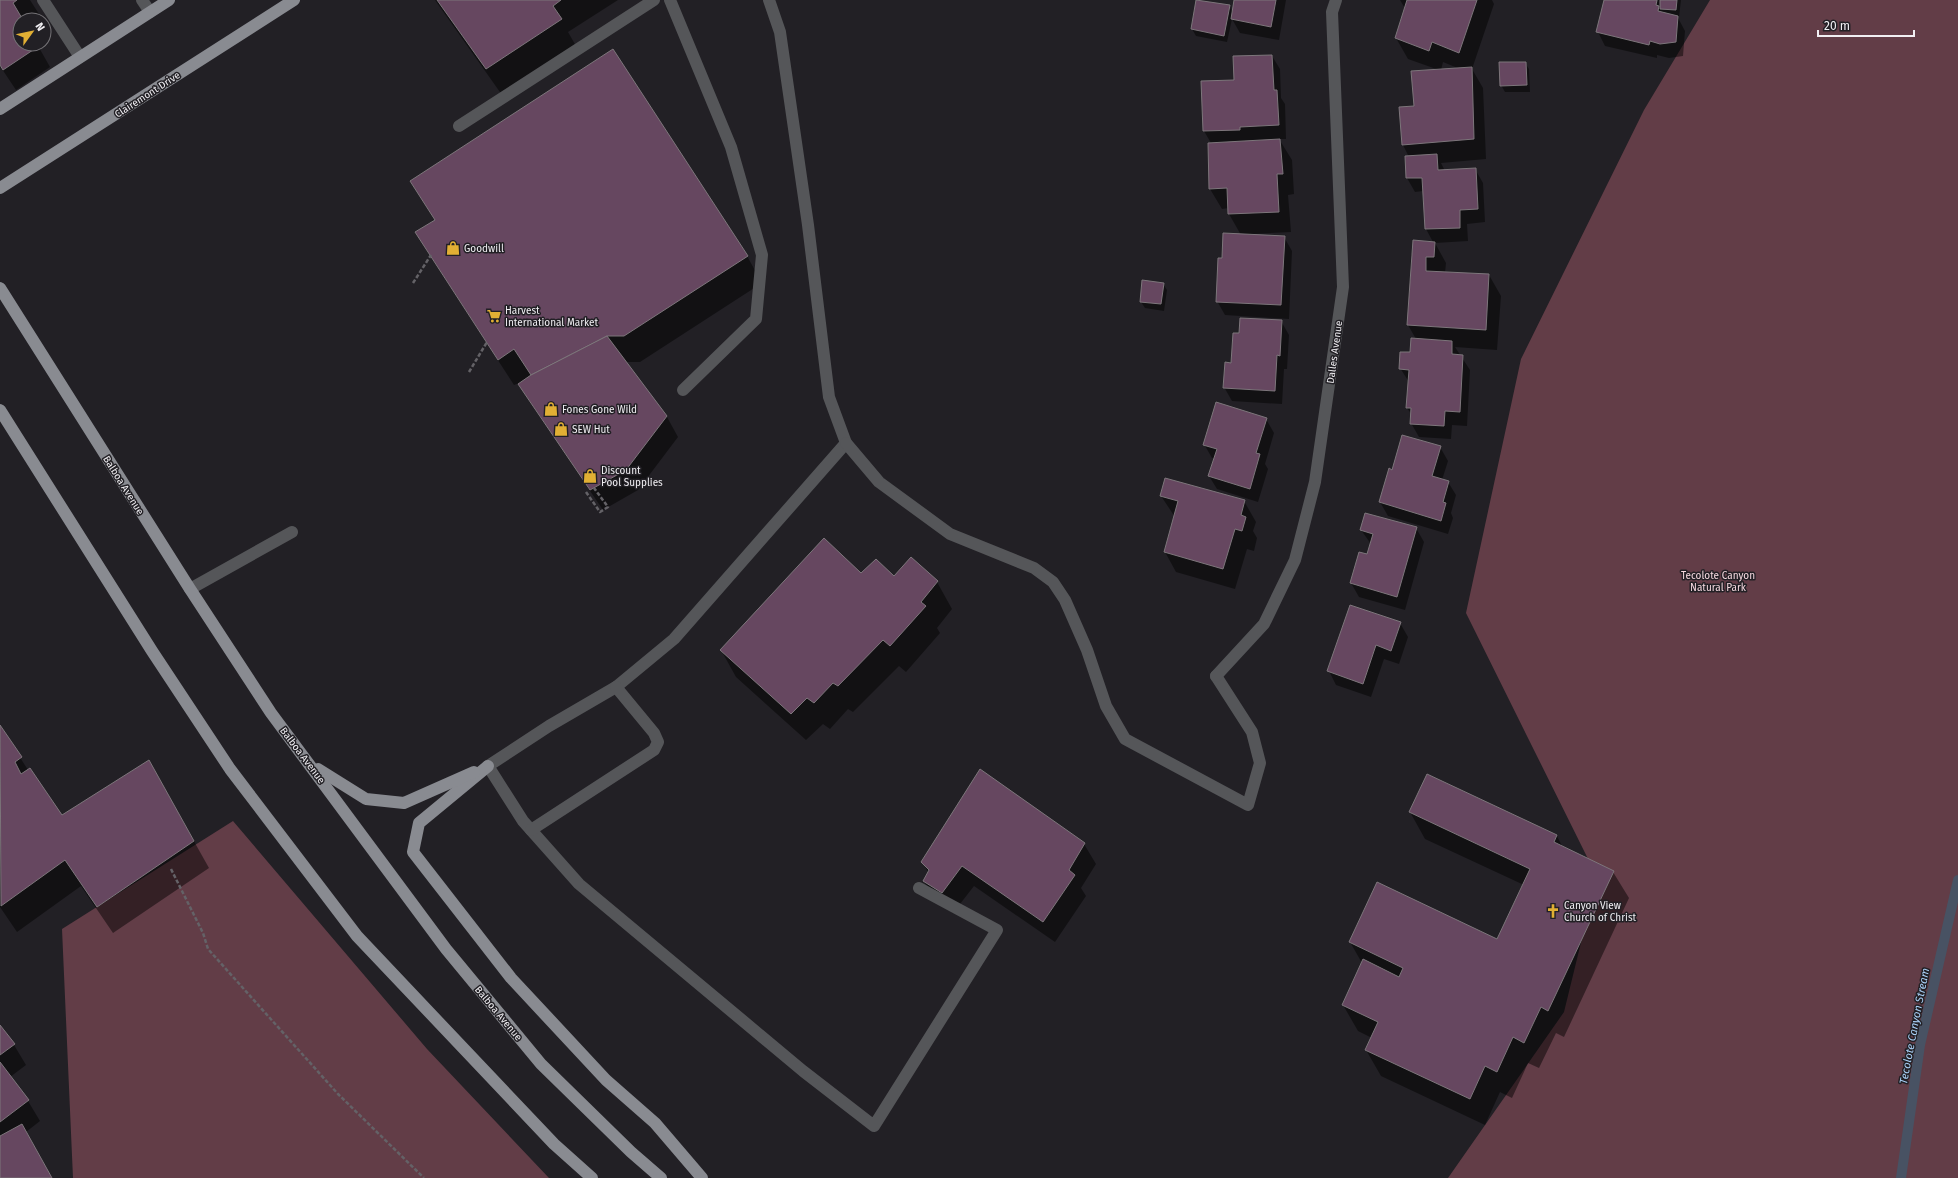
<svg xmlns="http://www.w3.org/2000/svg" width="1958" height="1178" font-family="'Fira Sans',sans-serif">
	<rect width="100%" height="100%" fill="#222025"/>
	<g fill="#623d47">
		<polygon points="1710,0 1958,0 1958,1178 1448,1178 1564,1012 1597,877 1466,613 1521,359 1644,110"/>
		<polygon points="233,821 427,1049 549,1178 73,1178 62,929"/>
	</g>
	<g fill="#0007" fill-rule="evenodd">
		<polygon points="0,0 30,0 39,14 29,20 20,20 20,44 37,44 50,67 16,90 0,66"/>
		<polygon points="435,0 618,0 568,32 576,46 502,95"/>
		<polygon points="1197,0 1229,6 1233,13 1235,0 1286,0 1279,40 1240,33 1232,19 1227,42 1196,36 1192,29"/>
		<path d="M1400 0H1492L1494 4 1472 69 1483 88 1486 159 1441 163 1445 171 1475 169 1483 183 1485 222 1467 224 1468 241 1435 243 1446 263 1445 273 1489 275 1501 296 1497 350 1455 347 1470 370 1467 426 1452 425 1451 439 1419 437 1411 423 1412 415 1407 408 1409 382 1400 368 1411 353 1416 339 1408 325 1411 255 1433 242 1426 229 1423 191 1415 192 1407 178 1409 157 1403 145 1415 107 1439 70 1408 59 1396 38 1406 10ZM1443 62 1460 69 1441 70Z"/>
		<polygon points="1605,0 1656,0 1655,11 1658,0 1681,0 1679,17 1677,16 1685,31 1683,56 1669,58 1657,55 1657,58 1605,46 1598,32"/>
		<polygon points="1272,56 1280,69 1281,98 1285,104 1286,139 1279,139 1292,160 1294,194 1288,195 1291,232 1253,234 1253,235 1284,237 1292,251 1289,319 1225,315 1217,301 1223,259 1241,235 1229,214 1229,208 1222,209 1210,189 1211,143 1204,131 1235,81"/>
		<polygon points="1525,63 1529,69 1530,92 1505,92 1501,85"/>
		<polygon points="411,181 747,256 762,283 640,362 625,362 667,417 678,437 638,490 603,510 531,404 519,383 514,385 432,259 417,232 435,221"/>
		<polygon points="1163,284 1167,290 1164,311 1145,308 1141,302"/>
		<polygon points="1281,321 1289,335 1287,369 1284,369 1282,404 1232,401 1224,387 1240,334"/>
		<polygon points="1266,419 1274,433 1265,464 1268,469 1258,502 1217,489 1209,476 1215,459 1212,458 1204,444"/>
		<polygon points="1440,447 1448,461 1442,480 1448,482 1456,495 1451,513 1453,518 1448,534 1388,516 1380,502 1390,470 1393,471"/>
		<polygon points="1161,496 1244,501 1256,522 1253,531 1257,538 1254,551 1247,549 1235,589 1176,572 1165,552 1175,517"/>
		<polygon points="1416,528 1424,542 1405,610 1359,597 1351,583 1368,555 1371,544 1361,530"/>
		<polygon points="911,558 937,582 952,609 937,628 940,633 906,672 899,666 853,712 848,709 830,729 823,724 806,740 736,677 721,650 861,574 894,577"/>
		<polygon points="1400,623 1408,637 1399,664 1384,659 1371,697 1336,685 1329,671"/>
		<polygon points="0,726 28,770 62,816 164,788 209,868 113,933 81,886 17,932 0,907"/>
		<polygon points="1428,775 1557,836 1563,848 1613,872 1629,898 1564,1037 1556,1033 1539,1068 1528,1063 1512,1098 1500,1092 1485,1125 1381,1076 1366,1050 1372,1038 1358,1031 1343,1005 1362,963 1350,942 1498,941 1524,885 1425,839 1410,812"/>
		<polygon points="1084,844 1096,864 1081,888 1086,896 1055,942 974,886 953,913 936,901 924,881 929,873 922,862"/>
		<polygon points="0,1026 14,1045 26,1065 10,1077 28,1101 40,1121 26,1132 51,1178 0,1178"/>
	</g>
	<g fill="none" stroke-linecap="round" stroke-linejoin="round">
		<polyline stroke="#485263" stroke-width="10" points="1901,1178 1920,1045 1958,880"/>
	</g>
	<g fill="#664760" stroke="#7d767b">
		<polygon points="0,0 17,0 13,3 23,20 20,20 20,44 38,44 39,46 3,70 0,65"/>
		<polygon points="437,0 561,0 553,6 562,19 486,69"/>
		<polygon points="1196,0 1230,5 1224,36 1191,29"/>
		<polygon points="1234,0 1276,0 1271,27 1231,19"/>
		<polygon points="1407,0 1477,0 1459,53 1432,42 1429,51 1395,38"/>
		<polygon points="1604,0 1657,0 1656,5 1659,6 1658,11 1678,16 1676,42 1660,44 1650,41 1649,45 1596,32"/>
		<polygon points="1660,0 1677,0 1676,10 1660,9"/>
		<polygon points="613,49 748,256 624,336 607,336 531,375 514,349 498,360 415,232 435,220 410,181"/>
		<polygon points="1272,55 1274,90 1277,90 1279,125 1240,127 1240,130 1203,131 1201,81 1234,80 1233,56"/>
		<polygon points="1499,62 1526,62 1527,85 1500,86"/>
		<polygon points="1472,67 1474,139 1402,145 1399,107 1414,106 1411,71"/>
		<polygon points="1280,139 1283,174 1277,174 1279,212 1228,214 1227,188 1209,189 1208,143"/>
		<polygon points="1437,154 1438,170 1476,168 1478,209 1460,210 1460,228 1425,229 1422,178 1406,178 1405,156"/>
		<polygon points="1223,233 1285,236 1281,305 1216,302 1218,258 1222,258"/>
		<polygon points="1413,240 1435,242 1434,257 1426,257 1426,271 1489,274 1486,330 1407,325"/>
		<polygon points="1142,280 1164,283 1161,304 1140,302"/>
		<polygon points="1240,318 1282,320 1280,356 1277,355 1275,391 1223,388 1225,362 1231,363 1233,333 1239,333"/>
		<polygon points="607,336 667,416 626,470 590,490 518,384 531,375"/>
		<polygon points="1411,338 1452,341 1452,354 1463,355 1460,412 1445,411 1444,426 1410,424 1411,408 1406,408 1409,370 1399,369 1400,352 1410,352"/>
		<polygon points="1216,402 1267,418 1256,453 1260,454 1250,489 1208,476 1217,449 1203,445"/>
		<polygon points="1402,435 1441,446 1432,476 1449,481 1443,502 1446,503 1441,521 1379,502 1389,468 1392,470"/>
		<polygon points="1165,478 1245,500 1241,515 1246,517 1242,531 1235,529 1223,569 1164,552 1178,501 1160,496"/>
		<polygon points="1365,513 1417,527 1397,597 1350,583 1359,552 1367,554 1373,534 1360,530"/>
		<polygon points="824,538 861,573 876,559 894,576 911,557 938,581 921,602 926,606 890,646 883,640 838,686 833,683 814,703 807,698 791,714 720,650"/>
		<polygon points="1350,605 1401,622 1391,651 1376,645 1363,684 1327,671"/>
		<polygon points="0,725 22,757 15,762 21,774 30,768 62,815 149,760 194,841 97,907 65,860 1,906"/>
		<polygon points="980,769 1085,843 1069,870 1075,875 1043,922 962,866 942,893 923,881 929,870 921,862"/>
		<polygon points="1427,774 1557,835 1554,842 1614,871 1548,1011 1541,1007 1524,1043 1513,1037 1497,1072 1485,1066 1470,1099 1365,1050 1378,1022 1342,1005 1363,959 1399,977 1403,968 1349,942 1377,882 1497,939 1530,869 1409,812"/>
		<polygon points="0,1025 15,1044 0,1055"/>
		<polygon points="0,1062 29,1100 0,1122"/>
		<polygon points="22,1124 52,1178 0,1178 0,1136"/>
	</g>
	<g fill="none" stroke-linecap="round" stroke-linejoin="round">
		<g stroke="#646267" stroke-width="2.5" stroke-dasharray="4 2" stroke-linecap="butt">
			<polyline points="413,283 431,255"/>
			<polyline points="469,372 487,342"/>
			<polyline points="586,492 600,512 608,507 594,488"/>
			<polyline points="171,869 203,933 208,949 338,1094 424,1178"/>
		</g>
		<g stroke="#555659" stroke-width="12">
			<polyline points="43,0 80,57"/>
			<polyline points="142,0 150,12"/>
			<polyline points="670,0 731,147 762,255 756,319 683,390"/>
			<polyline points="769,0 780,32 808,225 829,397 846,443 674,639 616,687 549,726 488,766 523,821 579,884 803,1071 874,1126 997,930 919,888"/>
			<polyline points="459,126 654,0"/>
			<polyline points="846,443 879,482 950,534 1034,568 1053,582 1065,600 1087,650 1106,706 1125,739 1248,805 1260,763 1252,732 1216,676"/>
			<polyline points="190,589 292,532"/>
			<polyline points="531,830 654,750 658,742 654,733 616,687"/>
		</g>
		<polyline stroke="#555659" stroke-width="12" points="1216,676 1264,624 1295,560 1315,482 1343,287 1332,12 1336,0"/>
		<g stroke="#898b91" stroke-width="12">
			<polyline points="0,109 169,0"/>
			<polyline points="0,188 294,0"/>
			<polyline points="0,288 190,589 271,713 446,949 541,1064 631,1152 661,1178"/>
			<polyline points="0,410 152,651 230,769 357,936 554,1144 592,1178"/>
			<polyline points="488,766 419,823 413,852 511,978 606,1080 655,1123 702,1178"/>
			<polyline points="318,769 366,799 404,803 474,772"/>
		</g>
	</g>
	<defs>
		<symbol id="shop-bare" viewBox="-9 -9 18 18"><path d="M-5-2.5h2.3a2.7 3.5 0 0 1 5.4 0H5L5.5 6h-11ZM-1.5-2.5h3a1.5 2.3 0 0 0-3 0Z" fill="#e1af34" stroke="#222025" stroke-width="2.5" paint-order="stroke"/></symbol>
		<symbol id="supermarket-bare" viewBox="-9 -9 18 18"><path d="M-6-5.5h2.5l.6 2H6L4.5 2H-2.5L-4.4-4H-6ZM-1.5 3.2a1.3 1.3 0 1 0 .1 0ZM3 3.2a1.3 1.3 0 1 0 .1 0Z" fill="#e1af34" stroke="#222025" stroke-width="2.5" paint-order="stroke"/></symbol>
		<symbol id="church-bare" viewBox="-9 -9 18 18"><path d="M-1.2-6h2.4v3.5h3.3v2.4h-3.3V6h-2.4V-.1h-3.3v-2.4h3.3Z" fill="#e1af34" stroke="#222025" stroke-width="2.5" paint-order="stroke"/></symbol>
	</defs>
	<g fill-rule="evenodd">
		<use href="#shop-bare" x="443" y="238" width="20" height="20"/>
		<use href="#supermarket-bare" x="484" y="306" width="20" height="20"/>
		<use href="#shop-bare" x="541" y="399" width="20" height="20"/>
		<use href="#shop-bare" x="551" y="419" width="20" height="20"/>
		<use href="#shop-bare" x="580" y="466" width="20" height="20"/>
		<use href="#church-bare" x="1543" y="901" width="20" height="20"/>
	</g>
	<g text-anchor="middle" stroke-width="3" stroke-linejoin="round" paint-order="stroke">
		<g font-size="10" fill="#f1eff3" stroke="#222025">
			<text transform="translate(147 94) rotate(-33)" y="4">Clairemont Drive</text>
			<text transform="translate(1334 352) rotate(-82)" y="4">Dalles Avenue</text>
			<text transform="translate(124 485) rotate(58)" y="4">Balboa Avenue</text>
			<text transform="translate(303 755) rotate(53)" y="4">Balboa Avenue</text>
			<text transform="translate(499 1013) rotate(50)" y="4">Balboa Avenue</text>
		</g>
		<g font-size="10" fill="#f1eff3" stroke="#222025" text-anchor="start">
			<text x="464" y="252">Goodwill</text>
			<text x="505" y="314">Harvest<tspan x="505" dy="12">International Market</tspan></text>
			<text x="562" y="413">Fones Gone Wild</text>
			<text x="572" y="433">SEW Hut</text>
			<text x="601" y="474">Discount<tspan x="601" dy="12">Pool Supplies</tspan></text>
			<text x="1564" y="909">Canyon View<tspan x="1564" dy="12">Church of Christ</tspan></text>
		</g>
		<g font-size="10" fill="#f6d9e0" stroke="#222025">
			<text x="1718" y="579">Tecolote Canyon<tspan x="1718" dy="12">Natural Park</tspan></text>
		</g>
		<g font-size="11" font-style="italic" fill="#aad1f8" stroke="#222025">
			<text transform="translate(1914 1026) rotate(-79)" y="4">Tecolote Canyon Stream</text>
		</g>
	</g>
	<g transform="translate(32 32) rotate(57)"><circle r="19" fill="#222025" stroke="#757377"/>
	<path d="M0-3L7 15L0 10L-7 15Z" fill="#e1af34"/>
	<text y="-6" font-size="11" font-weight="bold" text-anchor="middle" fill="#f1eff3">N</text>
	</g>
	<path d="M1818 30v6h96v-6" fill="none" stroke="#f1eff3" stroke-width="2"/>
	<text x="1824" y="30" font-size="12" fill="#f1eff3" stroke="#222025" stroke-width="3" paint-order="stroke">20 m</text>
</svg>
